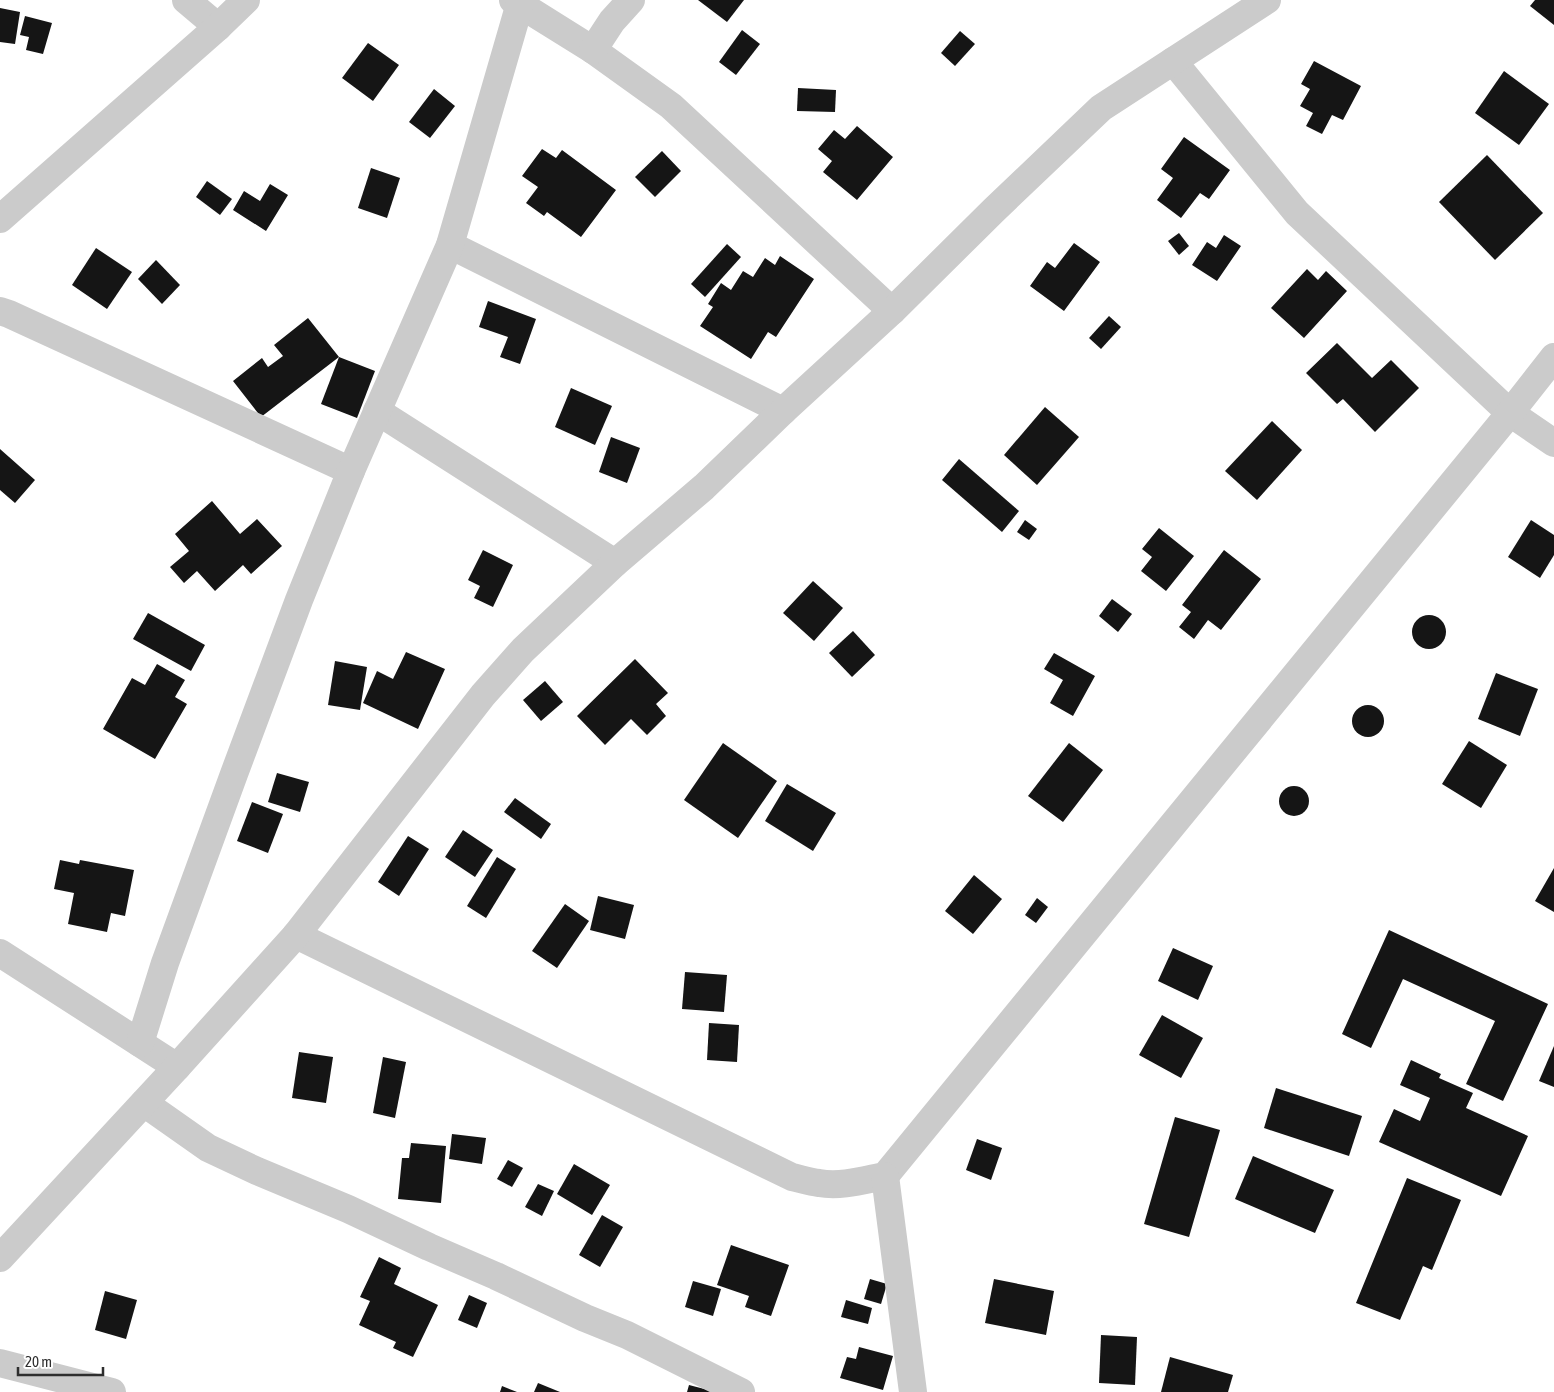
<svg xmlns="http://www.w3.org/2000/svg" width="1554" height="1392" font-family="'Asap Condensed',sans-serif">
	<rect width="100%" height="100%" fill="#fff"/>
	<g fill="#151515">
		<polygon points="698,0 744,0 727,22"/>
		<polygon points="1535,0 1554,0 1554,25 1530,6"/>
		<polygon points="0,8 20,12 15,44 0,42"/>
		<polygon points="25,16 52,23 43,54 26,50 29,37 20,35"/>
		<polygon points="742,30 760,44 736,75 719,62"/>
		<polygon points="960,31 975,44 955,66 941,53"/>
		<polygon points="368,43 399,65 373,101 342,78"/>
		<polygon points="1314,61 1361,86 1343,120 1332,115 1322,134 1306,126 1313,113 1300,106 1310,89 1301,84"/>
		<polygon points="1504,71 1549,104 1519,145 1475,113"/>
		<polygon points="798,88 836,90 835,112 797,111"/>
		<polygon points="434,89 455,106 430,138 409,122"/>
		<polygon points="857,126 893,157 857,200 823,172 832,161 818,149 834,130 845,139"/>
		<polygon points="1184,137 1230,170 1209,199 1200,193 1181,218 1157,200 1173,178 1161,169"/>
		<polygon points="542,149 556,158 562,150 616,190 581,237 547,212 544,216 526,203 538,187 522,176"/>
		<polygon points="662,151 681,171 655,197 635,177"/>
		<polygon points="1487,155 1543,213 1495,260 1439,202"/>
		<polygon points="371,168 400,178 387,218 358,208"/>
		<polygon points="207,181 232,199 220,215 196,197"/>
		<polygon points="270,184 288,195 266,231 233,210 244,191 260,201"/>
		<polygon points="1179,233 1189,246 1179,255 1168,241"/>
		<polygon points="1224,235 1241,246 1217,281 1192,265 1207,242 1216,248"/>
		<polygon points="1074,243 1100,262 1064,311 1030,286 1047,262 1055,268"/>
		<polygon points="727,244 741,257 705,297 691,284"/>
		<polygon points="96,248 132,272 107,309 72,285"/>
		<polygon points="780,256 814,279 776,337 768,332 751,359 700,326 713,307 708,304 721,283 731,290 743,271 753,277 765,258 775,265"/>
		<polygon points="156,260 180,285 162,304 138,279"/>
		<polygon points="1307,269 1318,280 1326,271 1347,291 1304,338 1271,308"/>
		<polygon points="488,301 536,319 520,364 500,357 508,337 479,327"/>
		<polygon points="1109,316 1121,327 1101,349 1089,338"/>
		<polygon points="308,318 339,357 261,417 233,381 262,358 268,367 283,356 274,345"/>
		<polygon points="1337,343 1372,378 1391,360 1419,388 1375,432 1343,399 1337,404 1306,373"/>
		<polygon points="339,357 375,371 357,418 321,404"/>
		<polygon points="571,388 612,406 595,445 555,427"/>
		<polygon points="1045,407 1079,437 1037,485 1004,455"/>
		<polygon points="1272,421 1302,450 1257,500 1225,471"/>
		<polygon points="611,437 640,448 627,483 599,472"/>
		<polygon points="0,449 35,480 15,503 0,490"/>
		<polygon points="959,459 1019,511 1002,532 942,480"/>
		<polygon points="212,501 240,534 257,519 282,546 251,574 243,565 215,591 197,571 184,583 170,567 189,551 175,534"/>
		<polygon points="1025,520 1037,529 1029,540 1017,532"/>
		<polygon points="1531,520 1554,535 1554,555 1540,578 1508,557"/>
		<polygon points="1159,528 1194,556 1166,591 1141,571 1152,557 1142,549"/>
		<polygon points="483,550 513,565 493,607 474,598 480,586 468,580"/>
		<polygon points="1224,550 1261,579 1221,630 1208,620 1194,639 1179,627 1191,612 1182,605"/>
		<polygon points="813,581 843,608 814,641 783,613"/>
		<polygon points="1112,599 1132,614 1118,632 1099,616"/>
		<polygon points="148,613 205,645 191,671 133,639"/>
		<circle cx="1429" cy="632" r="17"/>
		<polygon points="853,631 875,655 852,677 829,653"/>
		<polygon points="406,652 445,669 418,729 363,703 377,671 393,679"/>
		<polygon points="1054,653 1095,676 1073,716 1050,703 1063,680 1044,669"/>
		<polygon points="635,659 668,693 656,704 666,716 647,735 631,719 605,745 577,716"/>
		<polygon points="335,661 367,667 360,710 328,705"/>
		<polygon points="157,664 185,680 175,697 187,704 155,759 103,729 132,678 145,685"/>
		<polygon points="1496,673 1538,689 1520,736 1478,719"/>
		<polygon points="545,681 563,702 541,721 523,700"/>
		<circle cx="1368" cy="721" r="16"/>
		<polygon points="1469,741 1507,765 1481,808 1442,784"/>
		<polygon points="723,743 777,781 738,838 684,800"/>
		<polygon points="1069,743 1103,770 1063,822 1028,796"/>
		<polygon points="277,773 309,782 300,812 268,802"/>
		<polygon points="787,784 836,813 813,851 765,821"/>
		<circle cx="1294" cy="801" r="15"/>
		<polygon points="515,798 551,824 541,839 504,812"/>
		<polygon points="252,802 283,814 268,853 237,841"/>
		<polygon points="463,830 493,850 475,877 445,857"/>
		<polygon points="408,836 429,849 399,896 378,882"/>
		<polygon points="497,857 516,869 486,918 467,906"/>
		<polygon points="60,860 79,864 80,860 134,870 125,916 111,913 107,932 68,924 74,893 54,889"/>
		<polygon points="1554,868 1554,912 1535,901"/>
		<polygon points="974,875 1002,899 973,934 945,911"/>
		<polygon points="598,896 634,905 625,939 590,930"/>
		<polygon points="1037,898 1048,907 1036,923 1025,915"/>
		<polygon points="565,904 589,921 557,968 532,951"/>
		<polygon points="1389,930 1548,1004 1503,1101 1466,1084 1495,1021 1403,979 1371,1048 1342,1034"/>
		<polygon points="1173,948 1213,966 1198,1000 1158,981"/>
		<polygon points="685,972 727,975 724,1012 682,1009"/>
		<polygon points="1162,1015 1203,1038 1181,1078 1139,1055"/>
		<polygon points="709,1023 739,1025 737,1062 707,1060"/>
		<polygon points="1554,1046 1554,1087 1539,1081"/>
		<polygon points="299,1052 333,1057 326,1103 292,1098"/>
		<polygon points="383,1057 406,1062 395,1118 373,1113"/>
		<polygon points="1411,1060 1441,1074 1439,1078 1473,1093 1466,1108 1528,1136 1501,1196 1379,1142 1394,1109 1420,1121 1430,1098 1400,1085"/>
		<polygon points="1276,1088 1362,1116 1349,1156 1264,1128"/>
		<polygon points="1175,1117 1220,1130 1189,1237 1144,1224"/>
		<polygon points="452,1134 486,1138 482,1164 449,1159"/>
		<polygon points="977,1139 1002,1148 991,1180 966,1170"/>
		<polygon points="411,1143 446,1146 441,1203 398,1199 402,1158 409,1158"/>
		<polygon points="1253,1156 1334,1190 1315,1233 1235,1199"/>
		<polygon points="508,1160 523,1168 512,1187 497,1179"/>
		<polygon points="574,1164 610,1185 592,1215 557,1194"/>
		<polygon points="1407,1178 1461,1200 1432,1270 1423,1266 1400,1320 1356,1303"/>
		<polygon points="538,1184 554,1191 542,1216 525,1207"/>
		<polygon points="602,1215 623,1227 600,1267 579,1255"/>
		<polygon points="731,1245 789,1265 771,1316 745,1307 749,1296 717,1285"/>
		<polygon points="379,1257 401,1268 394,1284 438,1305 413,1357 393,1348 396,1342 359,1325 370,1301 360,1297"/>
		<polygon points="870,1279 887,1284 881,1304 864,1299"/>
		<polygon points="994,1279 1054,1291 1046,1335 985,1323"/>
		<polygon points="693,1281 721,1289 713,1316 685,1307"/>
		<polygon points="105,1291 137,1300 126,1339 95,1330"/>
		<polygon points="469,1295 487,1303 477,1328 458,1320"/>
		<polygon points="846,1300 872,1308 868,1324 841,1317"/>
		<polygon points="1101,1335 1137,1337 1135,1385 1099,1383"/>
		<polygon points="859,1347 893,1356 883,1390 840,1378 847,1357 856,1359"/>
		<polygon points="1170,1357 1233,1375 1228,1392 1161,1392"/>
		<polygon points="538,1383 560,1392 534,1392"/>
		<polygon points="689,1385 712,1391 712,1392 687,1392"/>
		<polygon points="502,1386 517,1392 500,1392"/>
	</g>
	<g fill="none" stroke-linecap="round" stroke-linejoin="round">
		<g stroke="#cbcbcb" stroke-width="28">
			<polyline points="186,0 218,27"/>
			<polyline points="513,0 593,50 671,106 892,311"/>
			<polyline points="593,50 612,21 631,0"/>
			<polyline points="1173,61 1297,213 1510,413 1554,443"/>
			<polyline points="0,219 218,27 246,0"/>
			<polyline points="450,245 783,411"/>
			<polyline points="0,311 9,314 351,471"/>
			<polyline points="377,411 615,563"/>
			<path d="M296 935 792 1177C801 1179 810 1182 819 1183 841 1187 864 1180 885 1176L1510 413 1554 357"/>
			<polyline points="0,953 177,1067"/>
			<polyline points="140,1043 165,963 234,774 299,600 351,471 450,245 521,0"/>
			<polyline points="144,1103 208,1148 257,1171 348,1209 429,1247 496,1276 585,1318 627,1335 741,1392"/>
			<polyline points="885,1176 913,1392"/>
			<polyline points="0,1258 177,1067 296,935 483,695 523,650 615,563 704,487 783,411 892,311 994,210 1101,108 1267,0"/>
			<polyline points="0,1363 112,1392"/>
		</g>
	</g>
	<path d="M18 1367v8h85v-8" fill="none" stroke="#2e2e2e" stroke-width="2.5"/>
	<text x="25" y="1367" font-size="15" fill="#2e2e2e" stroke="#ffffff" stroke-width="4" paint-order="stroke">20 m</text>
</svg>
